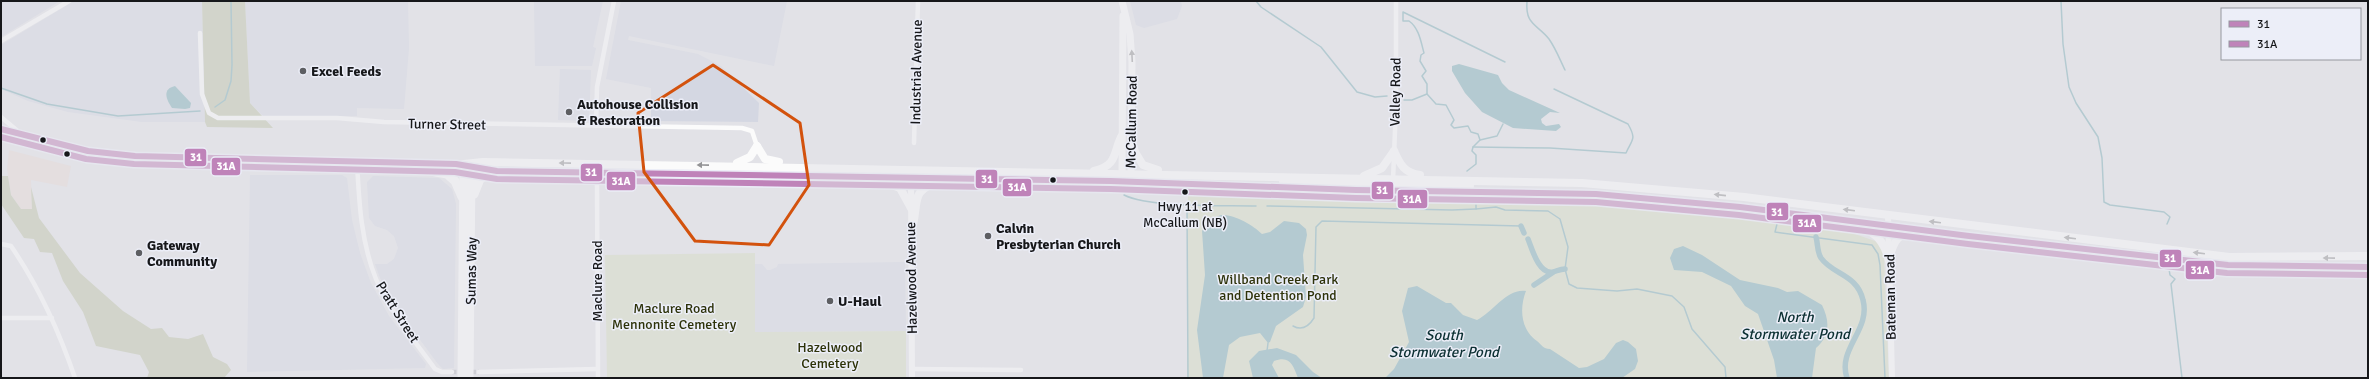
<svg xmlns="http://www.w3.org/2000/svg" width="2369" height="379" font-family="Signika,sans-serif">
	<rect width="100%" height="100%" fill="#e2e2e7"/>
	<polygon fill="#e6d9d6" points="9,150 71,166 67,187 31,180 32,209 21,209 11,195 7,169"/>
	<g fill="#d4d7e2">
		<polygon points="1,1 60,1 1,37"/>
		<polygon points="74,1 202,1 205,122 142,122 68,112 28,101 1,89 1,45"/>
		<polygon points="245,1 408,1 409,48 404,109 357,108 357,116 263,116 250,103"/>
		<polygon points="534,1 603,1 593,47 596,48 592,66 535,66"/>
		<polygon points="621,1 787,1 774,66 629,36 628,40 698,54 721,66 759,103 758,122 651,121 651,88 606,79"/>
		<polygon points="1130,1 1181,1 1182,6 1177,19 1144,28 1136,25"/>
		<polygon points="560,69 591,70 589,121 558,120"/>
		<polygon points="250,175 342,175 347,178 352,220 360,253 371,283 389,316 426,364 425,368 247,372"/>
		<polygon points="373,176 439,178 452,189 456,204 454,368 443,369 438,364 398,310 380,278 375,264 387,264 394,259 398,248 394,236 387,230 375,226 369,218 367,182"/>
		<polygon points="905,262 906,331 754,332 755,264 762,264 767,270 770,270 777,267 778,264"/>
	</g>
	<g fill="#d6dcc2">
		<polygon points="1188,195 1622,204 1852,233 1878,242 1884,254 1889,378 1187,378"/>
		<polygon points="755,253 755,332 906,331 906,378 607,378 605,255"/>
	</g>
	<g fill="#bec4a9">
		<polygon points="202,1 245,1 250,103 273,128 207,127 205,122"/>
		<polygon points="1,176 8,176 11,195 21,209 32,209 31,187 39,218 80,273 123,311 151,329 162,328 169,337 188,339 203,334 213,357 227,364 231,370 224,378 147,378 149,372 140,355 96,346 83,312 63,281 52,253 40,252 34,239 24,238 1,204"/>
	</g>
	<g fill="#7daeb5">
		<polygon points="1459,64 1498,75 1502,83 1509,90 1560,113 1550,112 1541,119 1542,123 1546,126 1559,124 1561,127 1556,131 1513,128 1482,112 1465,93 1452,71 1452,66"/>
		<path d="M175 86 191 103 190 108 185 109 172 108C166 99 162 89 175 86Z"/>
		<path d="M1221 215C1234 214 1253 225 1262 234L1270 232 1284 221 1299 223 1306 229 1307 235 1303 255 1306 297 1303 307 1276 326 1270 342 1268 343 1260 333 1240 337 1229 345 1223 378H1203L1197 330 1205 275 1202 231 1209 220Z"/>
		<path d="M1683 246 1702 255 1740 280 1778 288 1787 292 1798 291 1822 305C1830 321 1830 336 1816 348L1812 378H1777L1774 360 1758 314 1745 306 1731 286 1702 272 1674 270 1670 258 1674 249Z"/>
		<path d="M1417 286 1446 303H1451L1463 315 1477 320C1493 312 1507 288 1526 291 1519 309 1521 330 1537 341 1542 345 1543 349 1550 349L1579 368 1587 367 1604 359 1616 343 1623 340 1628 342 1636 349 1638 361 1635 369 1622 378H1385L1394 369 1409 342 1402 311 1408 288Z"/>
		<path d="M1277 348 1296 355 1313 372 1322 378H1298C1293 365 1290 355 1274 361L1272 365 1279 378H1253L1249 361 1259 351Z"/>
	</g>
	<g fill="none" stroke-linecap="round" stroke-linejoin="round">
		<g stroke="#7daeb5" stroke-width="1.5">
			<polyline points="1256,1 1261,7 1321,47 1357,92 1375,97 1387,96"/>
			<path d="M1527 1C1525 25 1537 24 1549 39 1556 49 1560 60 1565 70"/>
			<polyline points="2061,1 2063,44 2069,87 2076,103 2098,137 2102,158 2104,202 2110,205 2164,212 2170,217 2167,224"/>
			<polyline points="1,88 47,104 118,116 200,111"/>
			<path d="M1427 94V84L1422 76 1426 71 1420 61 1421 55 1424 53C1421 42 1419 28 1409 21H1403V12L1505 62"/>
			<polyline points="1404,100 1412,100 1427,94 1436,104 1446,105 1454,120 1451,125 1454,128 1468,126 1471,132 1478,134 1480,140 1473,147 1472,151 1476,155 1476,164 1467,171"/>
			<polyline points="215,107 225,100 231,81 232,65 231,1"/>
			<polyline points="1480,140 1497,136 1503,124"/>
			<path d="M1473 147 1550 148 1626 153C1632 139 1637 140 1628 124L1554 89"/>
			<path d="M1124 195C1150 208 1225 205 1256 206"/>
			<polyline points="1187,204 1188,378"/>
			<polyline points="1476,205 1476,209 1496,207 1505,210 1548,211 1560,219 1568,247 1565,269 1569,284 1577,288 1617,291 1637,289 1672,296 1684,307 1692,329 1725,367 1726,378"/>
			<polyline points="1267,206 1452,210 1476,209"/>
			<polyline points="1777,224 1775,232 1872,245 1878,254 1880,265 1885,378"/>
			<polyline points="2169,269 2170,275 2175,279 2171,284 2182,378"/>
			<path d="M1293 326C1302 331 1309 326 1314 318L1316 227 1322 221 1521 226"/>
			<polyline points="1267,351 1268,343"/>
		</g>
		<g stroke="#7daeb5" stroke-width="5.5">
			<polyline points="1521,226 1524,233"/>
			<path d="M1816 237C1818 244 1817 252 1821 258 1833 275 1857 274 1863 300 1871 330 1837 349 1847 378"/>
			<path d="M1528 239C1532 249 1539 275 1553 272 1557 271 1560 269 1565 269"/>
			<polyline points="1534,285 1552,273"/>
		</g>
		<polyline stroke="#b9b9be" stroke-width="4.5" stroke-dasharray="4.5 2" stroke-linecap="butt" points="452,372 479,372"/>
		<g stroke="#fbfbfb" stroke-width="4.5">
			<polyline points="200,33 202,94 209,113 218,118 337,118 384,122 742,128 752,131 757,146"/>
			<polyline points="1,41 69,1"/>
			<polyline points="1,117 20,133"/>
			<polyline points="596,126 597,87 614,1"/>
			<polyline points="914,143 918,1"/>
			<path d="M357 162C359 202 361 242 376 279 390 312 414 340 435 369L442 372H452"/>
			<polyline points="1393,180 1396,106 1396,1"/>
			<polyline points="597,184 598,378"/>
			<path d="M1 244 11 246C39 287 59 331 75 378"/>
			<polyline points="1,318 52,318"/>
			<polyline points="912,369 1021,370"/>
			<polyline points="479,372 597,369"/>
		</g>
		<g stroke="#fbfbfb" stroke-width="6">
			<polyline points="911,178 912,378"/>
			<polyline points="1888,215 1892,378"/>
		</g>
		<g stroke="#fbfbfb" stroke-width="7">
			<polyline points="1122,1 1130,34 1132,62 1131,174 1128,179"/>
			<polyline points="1123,16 1122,174 1125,178"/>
			<polyline points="1,129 59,145 112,155 390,163"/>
			<polyline points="404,163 464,164"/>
		</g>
		<g stroke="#fbfbfb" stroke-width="8">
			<polyline points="1131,137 1135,152 1143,165 1158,170"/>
			<polyline points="757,146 765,159 779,162"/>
			<path d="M1394 151C1400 164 1404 173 1420 175"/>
			<polyline points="737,163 750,157 757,146"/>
			<path d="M1094 171C1118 165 1113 153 1121 137"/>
			<polyline points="1364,176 1382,168 1394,151"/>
			<polyline points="878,180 900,188 911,208"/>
			<polyline points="1283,182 1374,185 1393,182 1400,185 1470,186"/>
			<path d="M1839 224C1867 228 1882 231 1889 261"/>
			<path d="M913 225C919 199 910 191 941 181"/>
			<polyline points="2368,256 2229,257 1744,197 1582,183 483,162 464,164 464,166 497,171 1111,181 1356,190 1596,194 1740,207 1969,236 2228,265 2368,267"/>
			<path d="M1889 259C1893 243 1898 232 1915 231"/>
		</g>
		<g stroke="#fbfbfb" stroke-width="9">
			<polyline points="386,163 447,174 455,181 462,197"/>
			<polyline points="474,194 480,179 497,171"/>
			<polyline points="462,378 464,166"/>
			<polyline points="469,378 471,167"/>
		</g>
		<defs>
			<polyline id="bus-1" points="1,129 88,151 135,156 456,164 497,171 1111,181 1356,190 1596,194 1740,207 1969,236 2228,265 2368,267"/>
			<polyline id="bus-2" points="1,137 86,159 134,164 455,172 497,179 1111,189 1356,198 1596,202 1739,215 1968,244 2227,273 2368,275"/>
		</defs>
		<use href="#bus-1" stroke="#eceef8" stroke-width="9"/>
		<use href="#bus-2" stroke="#eceef8" stroke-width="9"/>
		<use href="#bus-1" stroke="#bf83b9" stroke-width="6"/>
		<use href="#bus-2" stroke="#bf83b9" stroke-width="6"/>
	</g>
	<defs><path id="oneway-solid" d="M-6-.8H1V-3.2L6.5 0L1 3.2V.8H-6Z"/></defs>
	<g fill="#949496">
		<use href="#oneway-solid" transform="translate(1132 56) rotate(-93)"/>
		<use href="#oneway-solid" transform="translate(565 163) rotate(-179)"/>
		<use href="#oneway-solid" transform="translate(703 165) rotate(-179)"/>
		<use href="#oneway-solid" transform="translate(1720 195) rotate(-174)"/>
		<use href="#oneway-solid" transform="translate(1849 210) rotate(-173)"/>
		<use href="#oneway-solid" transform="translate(1935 222) rotate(-173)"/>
		<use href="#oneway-solid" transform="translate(2070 238) rotate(-173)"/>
		<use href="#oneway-solid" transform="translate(2199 253) rotate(-173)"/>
		<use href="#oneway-solid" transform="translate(2329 258) rotate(-179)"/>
	</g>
	<path d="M0 0H2369V379H0ZM713 65 800 123 809 185 769 245 695 241 644 172 638 113Z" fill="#e2e2e7" fill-opacity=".55" fill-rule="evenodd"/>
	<path fill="none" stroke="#d3520d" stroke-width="3" stroke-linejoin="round" d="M713 65 800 123 809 185 769 245 695 241 644 172 638 113Z"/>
	<g fill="#5d5e62" stroke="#eceef8" stroke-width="1.5">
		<circle cx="303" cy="71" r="4"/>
		<circle cx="569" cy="112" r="4"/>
		<circle cx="988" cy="236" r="4"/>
		<circle cx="139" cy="253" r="4"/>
		<circle cx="830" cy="301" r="4"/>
	</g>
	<g fill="#16171a" stroke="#eceef8" stroke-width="1.5">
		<circle cx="43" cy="140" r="3.5"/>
		<circle cx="67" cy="154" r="3.5"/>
		<circle cx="1053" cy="180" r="3.5"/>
		<circle cx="1185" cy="192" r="3.5"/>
	</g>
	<g text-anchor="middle" stroke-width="3" stroke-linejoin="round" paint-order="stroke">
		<g font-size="13" fill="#16171a" stroke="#eceef8">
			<text x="1185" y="211">Hwy 11 at<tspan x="1185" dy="16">McCallum (NB)</tspan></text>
		</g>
		<g font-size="14" font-weight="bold" fill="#16171a" stroke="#eceef8" text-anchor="start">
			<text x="311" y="76">Excel Feeds</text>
			<text x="577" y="109">Autohouse Collision<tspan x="577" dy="16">&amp; Restoration</tspan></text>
			<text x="996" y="233">Calvin<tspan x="996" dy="16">Presbyterian Church</tspan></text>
			<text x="147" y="250">Gateway<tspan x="147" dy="16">Community</tspan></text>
			<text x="838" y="306">U-Haul</text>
		</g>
		<g font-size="14" fill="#16171a" stroke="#eceef8">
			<text transform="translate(916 72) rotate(-89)" y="5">Industrial Avenue</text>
			<text transform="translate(1395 92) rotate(-89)" y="5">Valley Road</text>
			<text transform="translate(1131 122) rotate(-89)" y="5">McCallum Road</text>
			<text transform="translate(447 124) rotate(1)" y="5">Turner Street</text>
			<text transform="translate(471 271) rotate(-89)" y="5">Sumas Way</text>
			<text transform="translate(911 278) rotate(-91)" y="5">Hazelwood Avenue</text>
			<text transform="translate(597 281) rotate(-90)" y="5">Maclure Road</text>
			<text transform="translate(1890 297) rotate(-91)" y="5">Bateman Road</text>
			<text transform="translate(398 312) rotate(58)" y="5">Pratt Street</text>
		</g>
		<g font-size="14" fill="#2d3209" stroke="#eceef8">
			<text x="1278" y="284">Willband Creek Park<tspan x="1278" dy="16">and Detention Pond</tspan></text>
			<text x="674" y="313">Maclure Road<tspan x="674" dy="16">Mennonite Cemetery</tspan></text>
			<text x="830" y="352">Hazelwood<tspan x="830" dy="16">Cemetery</tspan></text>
		</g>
		<g font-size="15" font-style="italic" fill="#0c3033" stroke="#eceef8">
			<text x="1795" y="322">North<tspan x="1795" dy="17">Stormwater Pond</tspan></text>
			<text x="1444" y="340">South<tspan x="1444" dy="17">Stormwater Pond</tspan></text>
		</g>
	</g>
	<g stroke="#eceef8" stroke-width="1.5">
		<rect x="184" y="148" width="23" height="19" rx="4" fill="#bf83b9"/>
		<rect x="211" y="157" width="30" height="19" rx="4" fill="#bf83b9"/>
		<rect x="580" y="163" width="23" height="19" rx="4" fill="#bf83b9"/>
		<rect x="975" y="169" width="23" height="20" rx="4" fill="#bf83b9"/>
		<rect x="606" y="171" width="30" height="20" rx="4" fill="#bf83b9"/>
		<rect x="1002" y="178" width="30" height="19" rx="4" fill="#bf83b9"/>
		<rect x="1371" y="181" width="23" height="19" rx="4" fill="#bf83b9"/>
		<rect x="1397" y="189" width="31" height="20" rx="4" fill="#bf83b9"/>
		<rect x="1766" y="202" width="23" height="19" rx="4" fill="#bf83b9"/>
		<rect x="1792" y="214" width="30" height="19" rx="4" fill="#bf83b9"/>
		<rect x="2159" y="249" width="23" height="19" rx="4" fill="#bf83b9"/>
		<rect x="2185" y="260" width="30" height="20" rx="4" fill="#bf83b9"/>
	</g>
	<g font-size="11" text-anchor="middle" font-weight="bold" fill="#fff">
		<text x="196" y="161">31</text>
		<text x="226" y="170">31A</text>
		<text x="591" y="176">31</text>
		<text x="987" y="183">31</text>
		<text x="621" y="185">31A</text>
		<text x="1017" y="191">31A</text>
		<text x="1382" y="194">31</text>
		<text x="1412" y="203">31A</text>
		<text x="1777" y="216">31</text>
		<text x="1807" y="227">31A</text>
		<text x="2170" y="262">31</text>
		<text x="2200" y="274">31A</text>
	</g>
	<rect width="2369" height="379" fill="none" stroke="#16171a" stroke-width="4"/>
	<rect x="2221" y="8" width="140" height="52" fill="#eceef8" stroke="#96989f"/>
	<rect x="2229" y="21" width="20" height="6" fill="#bf83b9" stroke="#96989f"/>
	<text x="2257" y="28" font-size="12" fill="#16171a">31</text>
	<rect x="2229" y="41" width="20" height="6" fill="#bf83b9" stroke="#96989f"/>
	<text x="2257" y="48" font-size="12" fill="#16171a">31A</text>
</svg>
